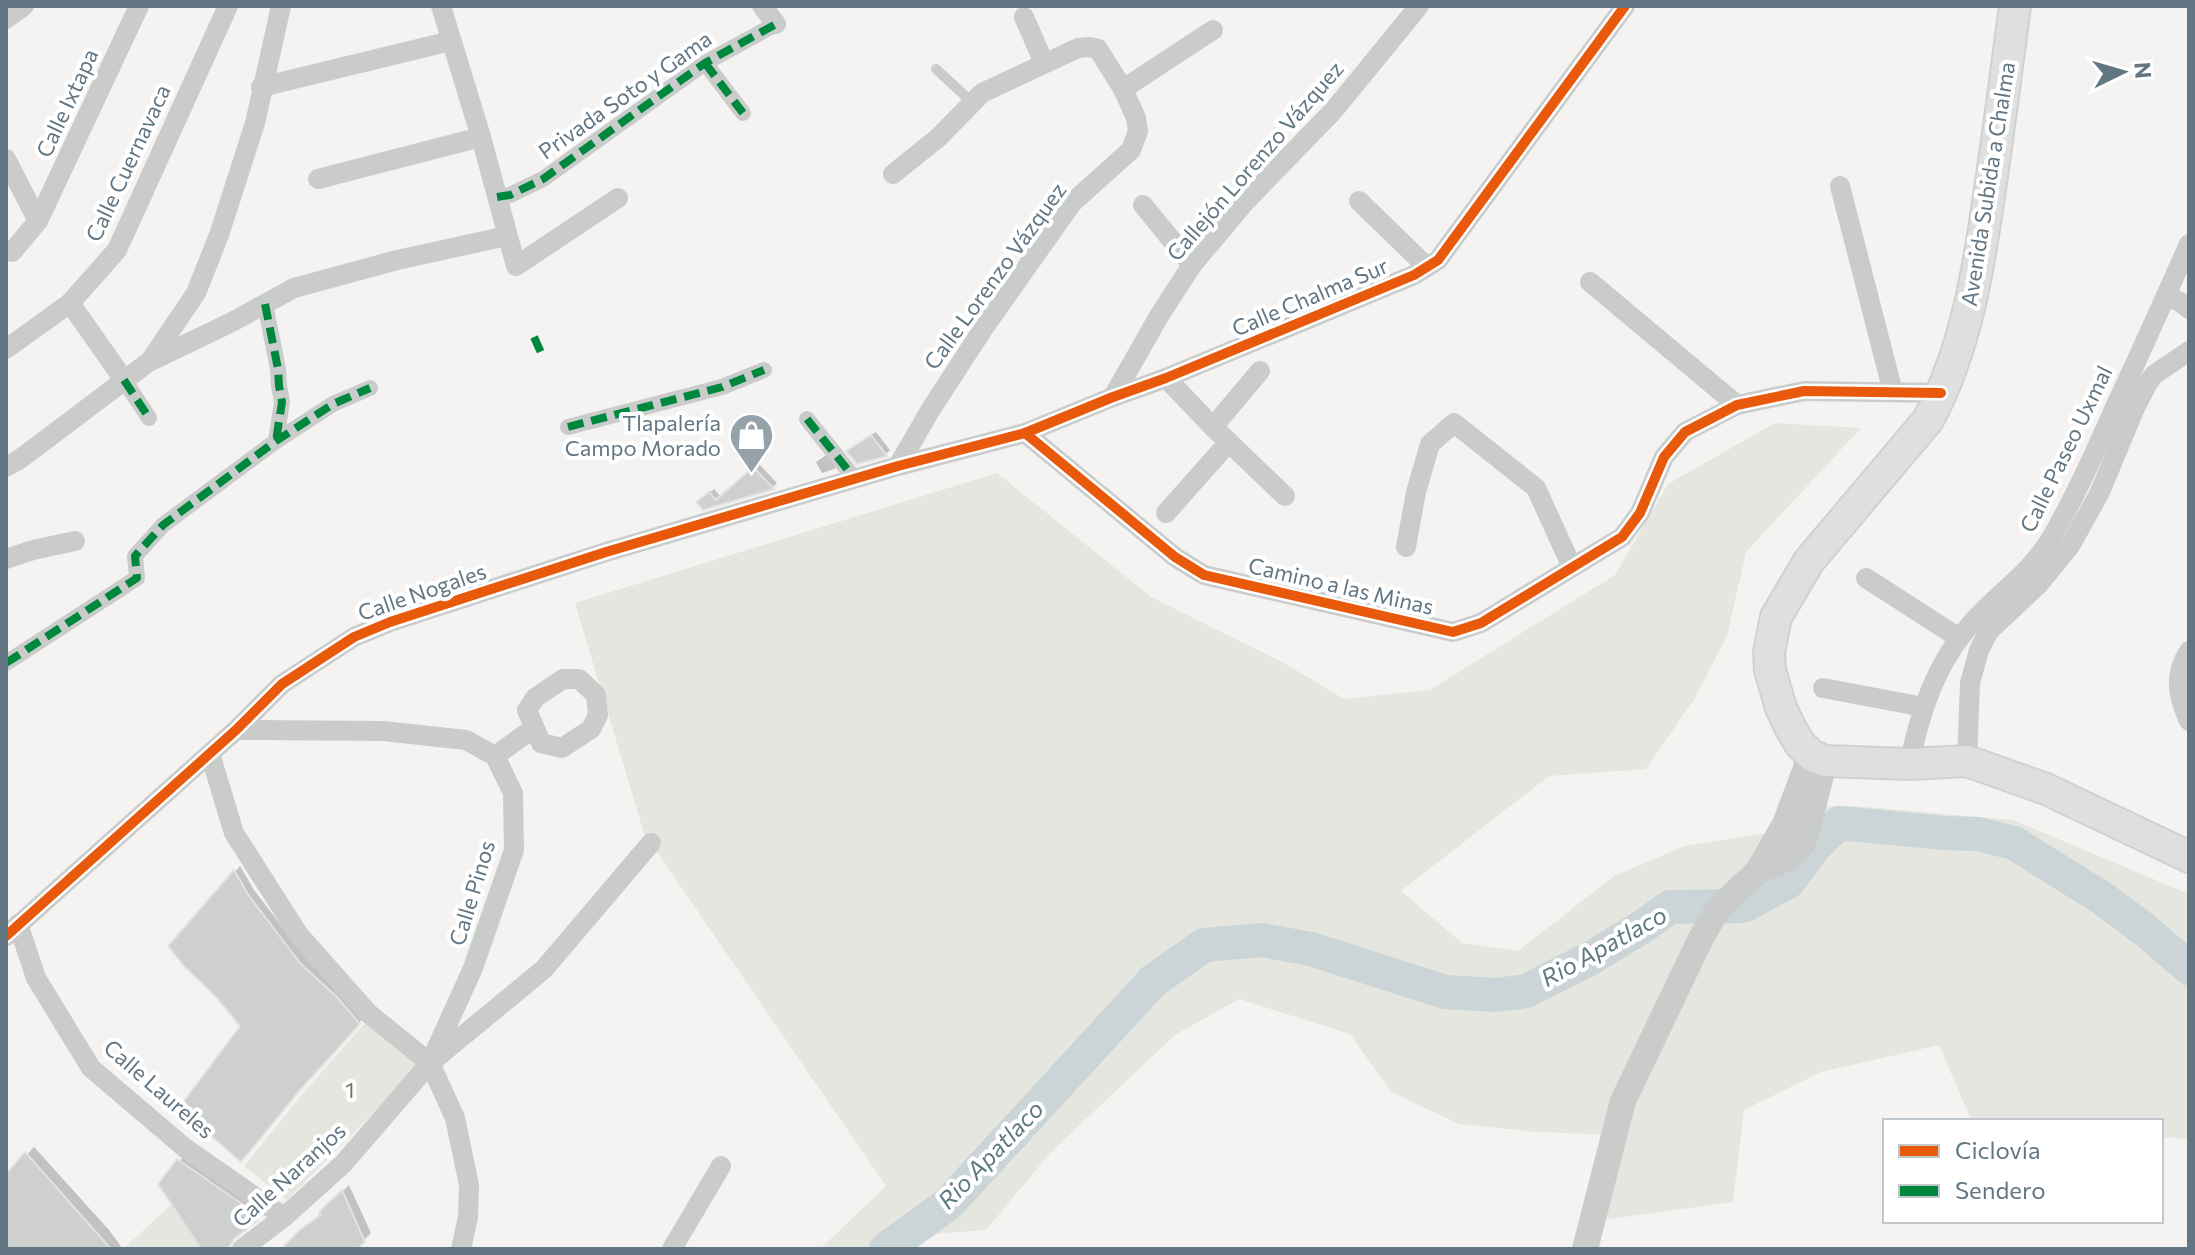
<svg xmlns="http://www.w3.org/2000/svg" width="2195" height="1255" font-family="Commissioner,sans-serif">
	<rect width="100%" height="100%" fill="#f4f3f1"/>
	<g fill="#e4e6df">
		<polygon points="1775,423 1861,428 1746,552 1727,636 1695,698 1646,769 1549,776 1401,891 1462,943 1518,951 1614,876 1684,846 1800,828 1812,807 1854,806 2013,820 2189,894 2189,1139 2161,1137 2161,1121 1971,1120 1939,1045 1821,1072 1744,1110 1733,1202 1595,1221 1614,1135 1537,1132 1459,1124 1391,1092 1350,1034 1239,999 1175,1035 1050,1153 986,1230 932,1234 913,1249 820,1249 886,1186 644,833 575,603 997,473 1151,597 1286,664 1344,699 1430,690 1615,575 1668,484"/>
		<polygon points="366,1022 419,1067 287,1200 244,1166 304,1092"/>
		<polygon points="172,1204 201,1249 123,1249"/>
	</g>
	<g fill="#0003">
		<polygon points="876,432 890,450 886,454 858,462 853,447"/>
		<polygon points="829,453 839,464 834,469 822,473 816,462"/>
		<polygon points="759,464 777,483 773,487 703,508 703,498 714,489 720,496"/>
		<polygon points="240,866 254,890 307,959 342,992 364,1017 307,1081 243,1026 171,946"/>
		<polygon points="34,1147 109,1230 123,1249 6,1249 6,1177"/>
		<polygon points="191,1148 269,1206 243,1230 228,1247 223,1249 204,1249 160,1184"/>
		<polygon points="349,1185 371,1233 364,1240 354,1249 280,1249 320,1225 316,1218"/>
	</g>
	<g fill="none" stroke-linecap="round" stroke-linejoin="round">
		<polyline stroke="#cbd4d6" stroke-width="34" points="886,1249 948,1204 1153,981 1204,945 1262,940 1311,949 1445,992 1496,995 1526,991 1591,958 1642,927 1670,907 1743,906 1788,882 1814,847 1839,823 1945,833 1978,834 2014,843 2102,898 2145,930 2189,968"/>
	</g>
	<g fill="#cecfcf" stroke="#e3e2e1" stroke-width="2">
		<polygon points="871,435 887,456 857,464 846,451"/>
		<polygon points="753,467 774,489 703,510 696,502 709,492 716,500"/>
		<polygon points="234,870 249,896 301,964 337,997 360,1024 301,1089 241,1162 179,1108 240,1026 216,997 184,966 168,946"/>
		<polygon points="25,1152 111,1249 6,1249 6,1174"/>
		<polygon points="177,1159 258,1215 258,1220 234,1239 229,1248 201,1249 158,1184"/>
		<polygon points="342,1190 365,1242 357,1249 281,1249 301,1229 321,1215 319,1212"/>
	</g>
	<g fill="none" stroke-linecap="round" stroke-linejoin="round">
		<defs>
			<path id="secondary" d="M2015 6C2007 67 1999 128 1990 189 1979 267 1966 350 1928 420L1809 561 1776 617 1769 652 1770 670 1781 708 1790 727 1800 744 1811 755 1825 761 1909 764 1967 761 2046 789 2189 857"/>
		</defs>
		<use href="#secondary" stroke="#d0d1d1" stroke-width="34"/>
		<polyline stroke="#cacccc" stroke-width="10" points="936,69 973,103"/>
		<g stroke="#cacccc" stroke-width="16">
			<polyline points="705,63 743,113"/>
			<polyline points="497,197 510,195 543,179 705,63 776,24"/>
			<polyline points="265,304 278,369 279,386 282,402 276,441"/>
			<polyline points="124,380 149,418"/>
			<polyline points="807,419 855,479"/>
			<polyline points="568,427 722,387 764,370"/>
			<polyline points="6,663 137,578 135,556 163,525 276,441 333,404 370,388"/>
		</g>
		<g stroke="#cacccc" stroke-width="20">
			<polyline points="441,6 481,137 516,266 618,198"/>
			<polyline points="762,6 776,24"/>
			<polyline points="1024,17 1044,63"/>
			<polyline points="6,19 24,6"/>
			<polyline points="261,87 451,41"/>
			<polyline points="1123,89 1213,30"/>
			<polyline points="6,159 38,221"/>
			<polyline points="893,174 939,137 982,93 1078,48 1090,47 1098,49 1123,89 1136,118 1138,131 1131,150 1072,203 983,329 931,409 898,466"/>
			<polyline points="318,179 481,137"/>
			<polyline points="1840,186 1893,392"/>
			<polyline points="1359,201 1427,267"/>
			<polyline points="1143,205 1192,265"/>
			<polyline points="12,252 38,221 139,6"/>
			<polyline points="1590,282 1737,405"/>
			<polyline points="2166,296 2180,302 2189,309"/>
			<polyline points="70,303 124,380"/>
			<polyline points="6,349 70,303 117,250 228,6"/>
			<polyline points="151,361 232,322 294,288 397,260 507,236"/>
			<polyline points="1166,378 1213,427 1285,496"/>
			<polyline points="1113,397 1159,316 1192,265 1245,202 1334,110 1419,6"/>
			<polyline points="1213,427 1260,371"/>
			<polyline points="1025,433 1175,557 1204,575 1453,632 1481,623 1622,537 1640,513 1664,457 1685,432 1737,405 1804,391 1941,393"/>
			<polyline points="6,467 20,459 150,361 196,293 219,235 255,123 281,6"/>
			<polyline points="1166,513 1229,442"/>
			<polyline points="1406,547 1416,492 1430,444 1454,423 1536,488 1572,567"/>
			<polyline points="6,559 33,550 75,541"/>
			<polyline points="1866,578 1959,638"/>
			<path d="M2189 651C2173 675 2178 697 2189 721"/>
			<polygon points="563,679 579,679 596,695 598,715 591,729 562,748 541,743 527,710 535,698"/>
			<polyline points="1823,688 1924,707"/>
			<polyline points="236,730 383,731 466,740 495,756 513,793 514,850 473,968 430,1063"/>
			<polyline points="210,754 234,833 299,935 368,1013 430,1063 455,1118 469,1185 468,1217 461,1249"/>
			<polyline points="495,756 534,728"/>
			<polyline points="1967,761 1970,683 1979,650 1989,631 2039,584 2070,546 2100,492 2135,408 2149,381 2155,374 2189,351"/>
			<path d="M1909 764C1922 705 1938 656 1982 612 2008 586 2032 570 2052 537 2076 495 2096 450 2116 405 2141 352 2165 298 2189 244"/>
			<polyline points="18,924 36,978 91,1068 185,1148 284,1217"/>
			<polyline points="6,936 236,730 282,684 354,637 390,622 606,552 898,466 1025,433 1113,397 1166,378 1414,275 1438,260 1625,6"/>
			<polyline points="242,1249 284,1217 343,1164 430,1063 544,969 651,843"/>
			<polyline points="672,1249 721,1166"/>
		</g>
		<g stroke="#cacccc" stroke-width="26">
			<polyline points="1758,871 1791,857 1804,841 1824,764"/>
			<polyline points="1585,1249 1623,1101 1701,938 1718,909 1758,871 1785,824 1811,755"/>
		</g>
		<use href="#secondary" stroke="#dfdfe0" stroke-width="30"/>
		<g stroke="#00873e" stroke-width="8" stroke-dasharray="16 8" stroke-linecap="butt">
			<polyline points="705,63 743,113"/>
			<polyline points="497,197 510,195 543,179 705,63 776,24"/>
			<polyline points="265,304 278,369 279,386 282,402 276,441"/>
			<polyline points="534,337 543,357"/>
			<polyline points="124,380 149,418"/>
			<polyline points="807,419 855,479"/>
			<polyline points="568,427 722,387 764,370"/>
			<polyline points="6,663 137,578 135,556 163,525 276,441 333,404 370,388"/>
		</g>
		<defs>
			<g id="cycleway">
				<polyline points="1025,433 1175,557 1204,575 1453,632 1481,623 1622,537 1640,513 1664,457 1685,432 1737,405 1804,391 1941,393"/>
				<polyline points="6,936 236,730 282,684 354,637 390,622 606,552 898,466 1025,433 1113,397 1166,378 1414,275 1438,260 1625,6"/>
			</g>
		</defs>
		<use href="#cycleway" stroke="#fff" stroke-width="15"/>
		<use href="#cycleway" stroke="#e8590c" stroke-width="10"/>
	</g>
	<defs>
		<symbol id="shop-pin" viewBox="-11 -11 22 30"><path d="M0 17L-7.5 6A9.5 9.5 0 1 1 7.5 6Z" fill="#95a2aa" stroke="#fff"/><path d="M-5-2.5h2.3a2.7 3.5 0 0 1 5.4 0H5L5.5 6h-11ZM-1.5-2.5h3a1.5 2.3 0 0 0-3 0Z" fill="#fff"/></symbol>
	</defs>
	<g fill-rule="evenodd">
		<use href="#shop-pin" x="726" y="410" width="51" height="69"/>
	</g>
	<g text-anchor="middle" stroke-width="8" stroke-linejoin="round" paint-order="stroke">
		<g font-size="22" fill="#627683" stroke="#fff">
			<text transform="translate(625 95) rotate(-35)" y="8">Privada Soto y Gama</text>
			<text transform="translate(67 103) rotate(-65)" y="8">Calle Ixtapa</text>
			<text transform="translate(1255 161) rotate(-49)" y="8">Callejón Lorenzo Vázquez</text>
			<text transform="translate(128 163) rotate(-65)" y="8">Calle Cuernavaca</text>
			<text transform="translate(1988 184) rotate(-81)" y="8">Avenida Subida a Chalma</text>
			<text transform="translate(995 276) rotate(-54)" y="8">Calle Lorenzo Vázquez</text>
			<text transform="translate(1310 297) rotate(-23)" y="8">Calle Chalma Sur</text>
			<text transform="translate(2066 449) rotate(-64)" y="8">Calle Paseo Uxmal</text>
			<text transform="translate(1341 586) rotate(13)" y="8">Camino a las Minas</text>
			<text transform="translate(422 592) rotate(-19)" y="8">Calle Nogales</text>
			<text transform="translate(472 893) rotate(-73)" y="8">Calle Pinos</text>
			<text transform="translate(159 1089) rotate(41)" y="8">Calle Laureles</text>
			<text transform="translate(289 1175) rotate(-42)" y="8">Calle Naranjos</text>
		</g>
		<g font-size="22" fill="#627683" stroke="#fff" text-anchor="end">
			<text x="721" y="431">Tlapalería<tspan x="721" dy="25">Campo Morado</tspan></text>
		</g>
		<g font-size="22" fill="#687a61" stroke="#fff">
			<text x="350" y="1098">1</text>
		</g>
		<g font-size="24" font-style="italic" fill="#5d7980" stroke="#fff">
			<text transform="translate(1604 947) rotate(-29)" y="8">Rio Apatlaco</text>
			<text transform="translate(991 1155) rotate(-46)" y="8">Rio Apatlaco</text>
		</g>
	</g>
	<rect width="2195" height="1255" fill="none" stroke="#627683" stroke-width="16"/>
	<rect x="1883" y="1119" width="280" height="104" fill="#ffffff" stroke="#c0c8cd" stroke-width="2"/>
	<rect x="1899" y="1145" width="40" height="12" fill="#e8590c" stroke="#c0c8cd" stroke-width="2"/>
	<text x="1955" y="1159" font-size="24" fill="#627683">Ciclovía</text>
	<rect x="1899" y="1185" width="40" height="12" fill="#00873e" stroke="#c0c8cd" stroke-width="2"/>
	<text x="1955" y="1199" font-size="24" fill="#627683">Sendero</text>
	<g transform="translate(2123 72) rotate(85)" stroke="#ffffff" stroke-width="6" paint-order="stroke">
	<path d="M0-6L14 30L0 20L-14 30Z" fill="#627683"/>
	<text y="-12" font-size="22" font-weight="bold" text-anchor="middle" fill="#627683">N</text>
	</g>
</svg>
